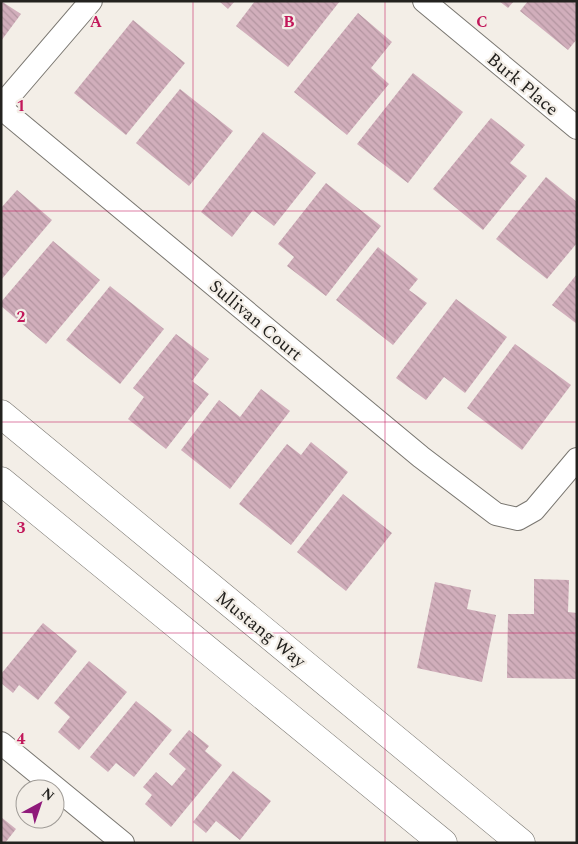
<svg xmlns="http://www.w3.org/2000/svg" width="578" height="844" font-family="Spectral,serif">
	<defs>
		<pattern id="building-back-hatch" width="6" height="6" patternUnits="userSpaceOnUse" patternTransform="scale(1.25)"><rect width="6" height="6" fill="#d1aebb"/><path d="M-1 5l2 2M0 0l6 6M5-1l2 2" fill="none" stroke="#b395a0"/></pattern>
	</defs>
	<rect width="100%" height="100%" fill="#f3eee7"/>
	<g fill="url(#building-back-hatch)">
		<polygon points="1,1 21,14 1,41"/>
		<polygon points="219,1 235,1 228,9"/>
		<polygon points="255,1 340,1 288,67 236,26"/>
		<polygon points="499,1 514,1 508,8"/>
		<polygon points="528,1 577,1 577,39 568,50 520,11"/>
		<polygon points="358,13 392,42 371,68 389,84 347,135 294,92"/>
		<polygon points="133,20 185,63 126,135 74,93"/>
		<polygon points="413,73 463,112 408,183 357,144"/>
		<polygon points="180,89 233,131 189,186 136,143"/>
		<polygon points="491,118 525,145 510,163 527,176 483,230 433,189"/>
		<polygon points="263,132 316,173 274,226 253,210 232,237 201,212"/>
		<polygon points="546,177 577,202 577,243 547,279 496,239"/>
		<polygon points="326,183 381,226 326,296 287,266 294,257 278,244"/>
		<polygon points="17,190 52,220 1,280 1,208"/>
		<polygon points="53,241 100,280 46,344 1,306 1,302"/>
		<polygon points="378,247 418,279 409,290 427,303 393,345 336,300"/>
		<polygon points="577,274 577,324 552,305"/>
		<polygon points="110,286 164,329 120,384 66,340"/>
		<polygon points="456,299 507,337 465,393 444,377 426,400 396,378"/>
		<polygon points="176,334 209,359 192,381 209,394 166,449 128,419 144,397 133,388"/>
		<polygon points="515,344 571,385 522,450 467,408"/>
		<polygon points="261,389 290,411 230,489 181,450 219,400 240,417"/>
		<polygon points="311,442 348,472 291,545 239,504 287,444 301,455"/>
		<polygon points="343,494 392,533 346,591 297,552"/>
		<polygon points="534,579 569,580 568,612 577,613 577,679 507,678 508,614 534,614"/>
		<polygon points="435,582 471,590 467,609 496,615 482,682 417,668"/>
		<polygon points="43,623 77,651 38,700 19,685 13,693 1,683 1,674"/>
		<polygon points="89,661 127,692 79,750 58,732 70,717 54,703"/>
		<polygon points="136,701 172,730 134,777 116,763 108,772 90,757"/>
		<polygon points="189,730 209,746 205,751 222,765 171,827 145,804 152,795 143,787 156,772 172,786 186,769 169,754"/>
		<polygon points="233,771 271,801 240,840 216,821 206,833 193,822"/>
		<polygon points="1,817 16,829 5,843 1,843"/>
	</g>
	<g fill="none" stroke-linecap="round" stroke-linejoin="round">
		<defs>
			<g id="street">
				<polyline points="424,1 577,128"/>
				<polyline points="1,106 91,1"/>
				<polyline points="1,108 421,457 496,514 518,519 534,510 577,459"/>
				<polyline points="1,743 123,843"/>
			</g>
			<g id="secondary">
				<polyline points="1,414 521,843"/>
				<polyline points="1,481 443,843"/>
			</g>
		</defs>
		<use href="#street" stroke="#797670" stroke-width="24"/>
		<use href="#secondary" stroke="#797670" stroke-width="29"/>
		<use href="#street" stroke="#fff" stroke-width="22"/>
		<use href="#secondary" stroke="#fff" stroke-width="28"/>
	</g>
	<path fill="none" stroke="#c2185b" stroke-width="1" stroke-opacity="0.55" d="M193 1V843M385 1V843M1 211H577M1 422H577M1 633H577"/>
	<g text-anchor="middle" stroke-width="4.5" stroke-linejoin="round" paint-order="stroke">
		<g font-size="18" fill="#23221f" stroke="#f3eee7">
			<text transform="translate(523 84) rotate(40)" y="6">Burk Place</text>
			<text transform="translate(256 320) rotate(40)" y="6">Sullivan Court</text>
			<text transform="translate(261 629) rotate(39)" y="6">Mustang Way</text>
		</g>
	</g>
	<g font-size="16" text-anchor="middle" font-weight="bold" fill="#c2185b" stroke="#f3eee7" stroke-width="4.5" stroke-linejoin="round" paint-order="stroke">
		<text x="96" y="27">A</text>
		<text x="289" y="27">B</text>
		<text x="482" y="27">C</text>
		<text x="21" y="111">1</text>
		<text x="21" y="322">2</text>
		<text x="21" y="533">3</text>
		<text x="21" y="744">4</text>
	</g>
	<rect width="578" height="844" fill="none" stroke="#23221f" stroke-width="5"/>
	<g transform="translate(40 804) rotate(40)"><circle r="24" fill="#f3eee7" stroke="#a09c97"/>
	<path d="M0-4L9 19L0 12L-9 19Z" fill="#8f1a7a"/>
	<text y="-8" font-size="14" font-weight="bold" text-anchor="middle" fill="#23221f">N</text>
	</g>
</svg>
